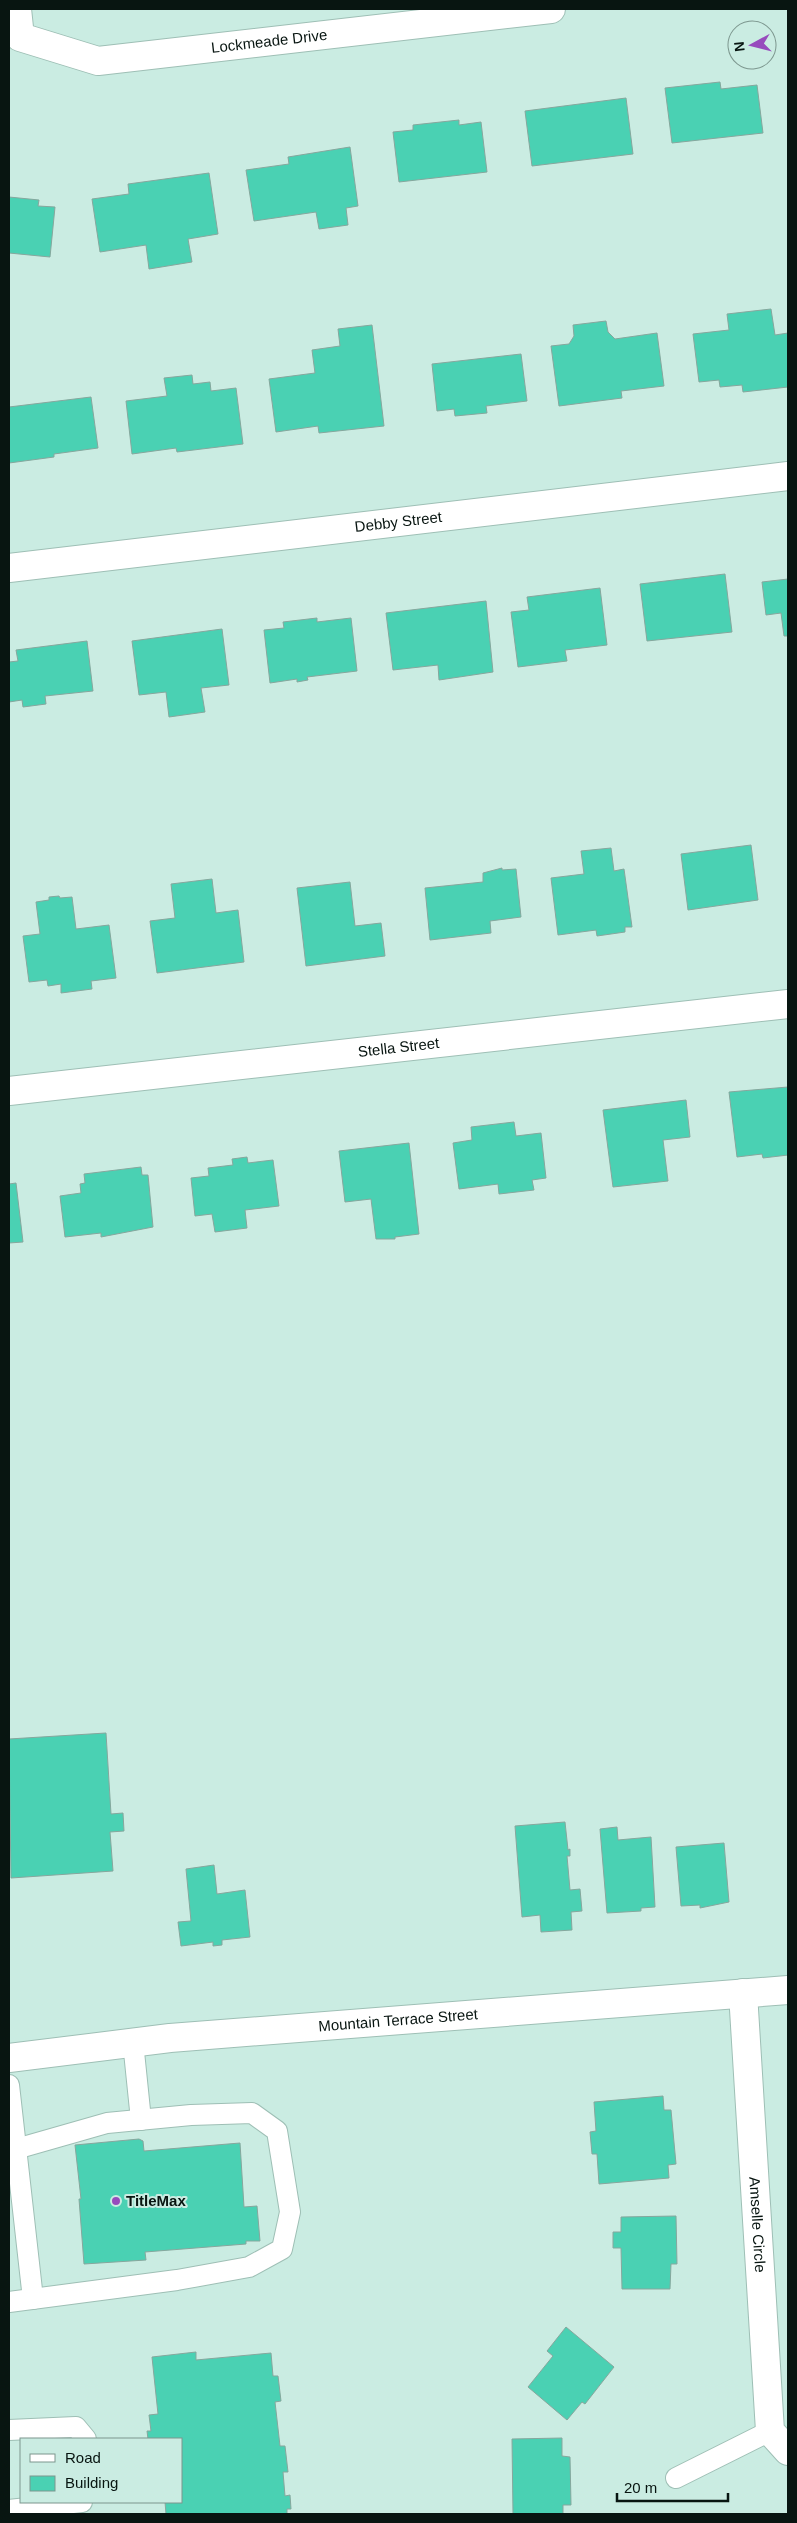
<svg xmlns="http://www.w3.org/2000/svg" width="797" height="2523" font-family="Helvetica,sans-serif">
	<rect width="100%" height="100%" fill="#caece2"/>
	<g fill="#4ad1b3" stroke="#86a79d">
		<polygon points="720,82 721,89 757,85 763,133 672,143 665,88"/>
		<polygon points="626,98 633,154 532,166 525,111"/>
		<polygon points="459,120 459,125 481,122 487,172 399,182 393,132 413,130 413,125"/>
		<polygon points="350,147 358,206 346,208 348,225 319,229 316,212 254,221 246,170 289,164 288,157"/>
		<polygon points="209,173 218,234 188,239 192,262 149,269 146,245 100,252 92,199 129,194 128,184"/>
		<polygon points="9,197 39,200 38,206 55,207 50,257 9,253"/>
		<polygon points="771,309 775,335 788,333 788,387 743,392 742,385 720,387 719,380 699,382 693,334 729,330 727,314"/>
		<polygon points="606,321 608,332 615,339 657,333 664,386 621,391 622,398 559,406 551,346 569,344 574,336 573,325"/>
		<polygon points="372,325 384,426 319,433 318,426 276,432 269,379 315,373 312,350 340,346 338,329"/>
		<polygon points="521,354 527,401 486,406 487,413 455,416 454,409 437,411 432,364"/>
		<polygon points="192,375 193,384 210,382 211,391 236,388 243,444 177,452 176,448 132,454 126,401 167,396 164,378"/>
		<polygon points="91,397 98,448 54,454 54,457 9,463 9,407"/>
		<polygon points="725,574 732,632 647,641 640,584"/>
		<polygon points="788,579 788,636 784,636 781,613 766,615 762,582"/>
		<polygon points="600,588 607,645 565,650 567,661 518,667 511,612 529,610 527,597"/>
		<polygon points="486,601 493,672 439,680 438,665 393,670 386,613"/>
		<polygon points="317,618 317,622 351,618 357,671 307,677 308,680 297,682 297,679 270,683 264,630 284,628 283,622"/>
		<polygon points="222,629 229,685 201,688 205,712 169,717 166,692 139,695 132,641"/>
		<polygon points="87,641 93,691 45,696 46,704 23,707 22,700 9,702 9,662 18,661 16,650"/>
		<polygon points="751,845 758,900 688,910 681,854"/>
		<polygon points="611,848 614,871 624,869 632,927 625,927 625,932 597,936 596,930 558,935 551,878 584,874 581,851"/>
		<polygon points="502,868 502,870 516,869 521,917 490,921 491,933 430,940 425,888 483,882 483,873"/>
		<polygon points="212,879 216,913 238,910 244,962 157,973 150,921 175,918 171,884"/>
		<polygon points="350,882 355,926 381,923 385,956 306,966 297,888"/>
		<polygon points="59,896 60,898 72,897 76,929 109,925 116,978 91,981 92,989 61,993 61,984 48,986 47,980 29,982 23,936 40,934 36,902 49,900 49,897"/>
		<polygon points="788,1087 788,1155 763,1158 762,1154 737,1157 729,1092"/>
		<polygon points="686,1100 690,1137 663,1140 668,1181 613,1187 603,1110"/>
		<polygon points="514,1122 516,1136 541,1133 546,1178 532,1180 534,1190 499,1194 498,1184 459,1189 453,1143 472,1140 471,1127"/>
		<polygon points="409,1143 419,1234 395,1237 395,1239 376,1239 371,1199 345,1202 339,1151"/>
		<polygon points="247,1157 248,1163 273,1160 279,1206 245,1210 247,1228 215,1232 212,1214 195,1216 191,1178 209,1176 208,1168 233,1165 232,1159"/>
		<polygon points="141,1167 142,1175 148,1175 153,1227 101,1237 101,1233 65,1237 60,1196 81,1193 80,1184 85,1183 84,1174"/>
		<polygon points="16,1183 23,1242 9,1243 9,1184"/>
		<polygon points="106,1733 111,1814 123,1813 124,1831 110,1832 113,1871 11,1878 9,1739"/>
		<polygon points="565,1822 568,1850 570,1849 570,1856 567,1856 570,1890 580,1889 582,1911 571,1912 572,1930 541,1932 540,1915 522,1917 515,1826"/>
		<polygon points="617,1827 618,1840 651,1837 655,1907 641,1908 641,1911 607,1913 600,1829"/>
		<polygon points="724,1843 729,1902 700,1908 700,1905 681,1906 676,1847"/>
		<polygon points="214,1865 217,1894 245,1890 250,1937 222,1940 222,1945 213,1946 213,1942 181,1946 178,1922 191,1921 186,1869"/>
		<polygon points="663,2096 664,2110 671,2110 676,2164 668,2165 669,2178 599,2184 597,2154 592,2154 590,2132 596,2131 594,2102"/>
		<polygon points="139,2139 143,2141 144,2151 240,2143 244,2207 257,2206 260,2241 246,2241 246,2244 145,2252 146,2260 84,2264 79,2199 81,2199 75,2145"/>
		<polygon points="676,2216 677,2264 671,2264 670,2289 622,2289 621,2248 613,2248 613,2232 621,2232 621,2217"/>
		<polygon points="566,2327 614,2367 585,2404 582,2402 567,2420 528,2387 553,2356 547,2351"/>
		<polygon points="196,2352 196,2360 271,2353 273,2376 278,2376 281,2401 275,2402 280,2446 285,2446 288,2472 283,2472 285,2496 290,2495 291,2509 287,2509 287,2514 166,2514 165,2502 181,2502 181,2439 148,2439 147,2431 151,2431 149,2415 158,2414 152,2357"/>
		<polygon points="562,2438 562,2456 570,2457 571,2505 563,2505 563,2514 513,2514 512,2439"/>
	</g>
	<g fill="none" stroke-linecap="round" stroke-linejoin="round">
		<defs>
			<g id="service">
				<polyline points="133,2042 141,2120"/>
				<polyline points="9,2085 33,2299"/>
				<polyline points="9,2151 107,2123 191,2115 252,2113 277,2131 290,2212 282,2249 249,2267 177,2280 9,2302"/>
				<polyline points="9,2430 76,2427 86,2439"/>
				<polyline points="676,2478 770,2431"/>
				<polyline points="9,2510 82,2502"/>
			</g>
			<g id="minor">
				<path id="s1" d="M17 9 20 37 98 61 551 9"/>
				<path id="s2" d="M9 568 788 476"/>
				<path id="s3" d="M9 1091 788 1004"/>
				<path id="s4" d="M743 1993 770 2431 788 2451"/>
			</g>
			<g id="tertiary">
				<path id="s5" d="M9 2058 170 2038 788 1990"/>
			</g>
		</defs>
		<use href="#service" stroke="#9ebfb5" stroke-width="22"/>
		<use href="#minor" stroke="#9ebfb5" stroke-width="30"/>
		<use href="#tertiary" stroke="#9ebfb5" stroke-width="30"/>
		<use href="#service" stroke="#fff" stroke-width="20"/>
		<use href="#minor" stroke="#fff" stroke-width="28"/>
		<use href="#tertiary" stroke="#fff" stroke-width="28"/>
	</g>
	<circle fill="#974bbd" stroke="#caece2" stroke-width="2" cx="116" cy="2201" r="5"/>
	<g text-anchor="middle" stroke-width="4" stroke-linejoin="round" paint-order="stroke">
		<g font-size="15" fill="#081511" stroke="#caece2">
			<text dy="5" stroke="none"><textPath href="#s1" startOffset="282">Lockmeade Drive</textPath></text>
			<text dy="5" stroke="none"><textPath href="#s2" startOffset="392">Debby Street</textPath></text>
			<text dy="5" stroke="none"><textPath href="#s3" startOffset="392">Stella Street</textPath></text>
			<text dy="5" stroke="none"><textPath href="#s5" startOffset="391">Mountain Terrace Street</textPath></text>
			<text dy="5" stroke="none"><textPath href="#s4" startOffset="232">Amselle Circle</textPath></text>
		</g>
		<g font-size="15" font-weight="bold" fill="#081511" stroke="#caece2" text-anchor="start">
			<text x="126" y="2206">TitleMax</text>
		</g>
	</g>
	<rect width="797" height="2523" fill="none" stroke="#081511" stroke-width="20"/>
	<rect x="20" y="2438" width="162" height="65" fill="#caece2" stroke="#7c968e"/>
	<rect x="30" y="2454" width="25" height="8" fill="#ffffff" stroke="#7c968e"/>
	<text x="65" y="2463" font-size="15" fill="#081511">Road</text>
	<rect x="30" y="2476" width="25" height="15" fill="#4ad1b3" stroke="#7c968e"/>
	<text x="65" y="2488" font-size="15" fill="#081511">Building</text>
	<g transform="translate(752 45) rotate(263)"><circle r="24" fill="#caece2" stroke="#7c968e"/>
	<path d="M0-4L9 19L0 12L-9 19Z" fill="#974bbd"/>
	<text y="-8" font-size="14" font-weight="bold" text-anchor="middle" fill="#081511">N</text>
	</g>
	<path d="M617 2493v8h111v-8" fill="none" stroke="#081511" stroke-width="2.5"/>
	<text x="624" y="2493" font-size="15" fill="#081511" stroke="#caece2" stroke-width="4" paint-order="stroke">20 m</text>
</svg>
